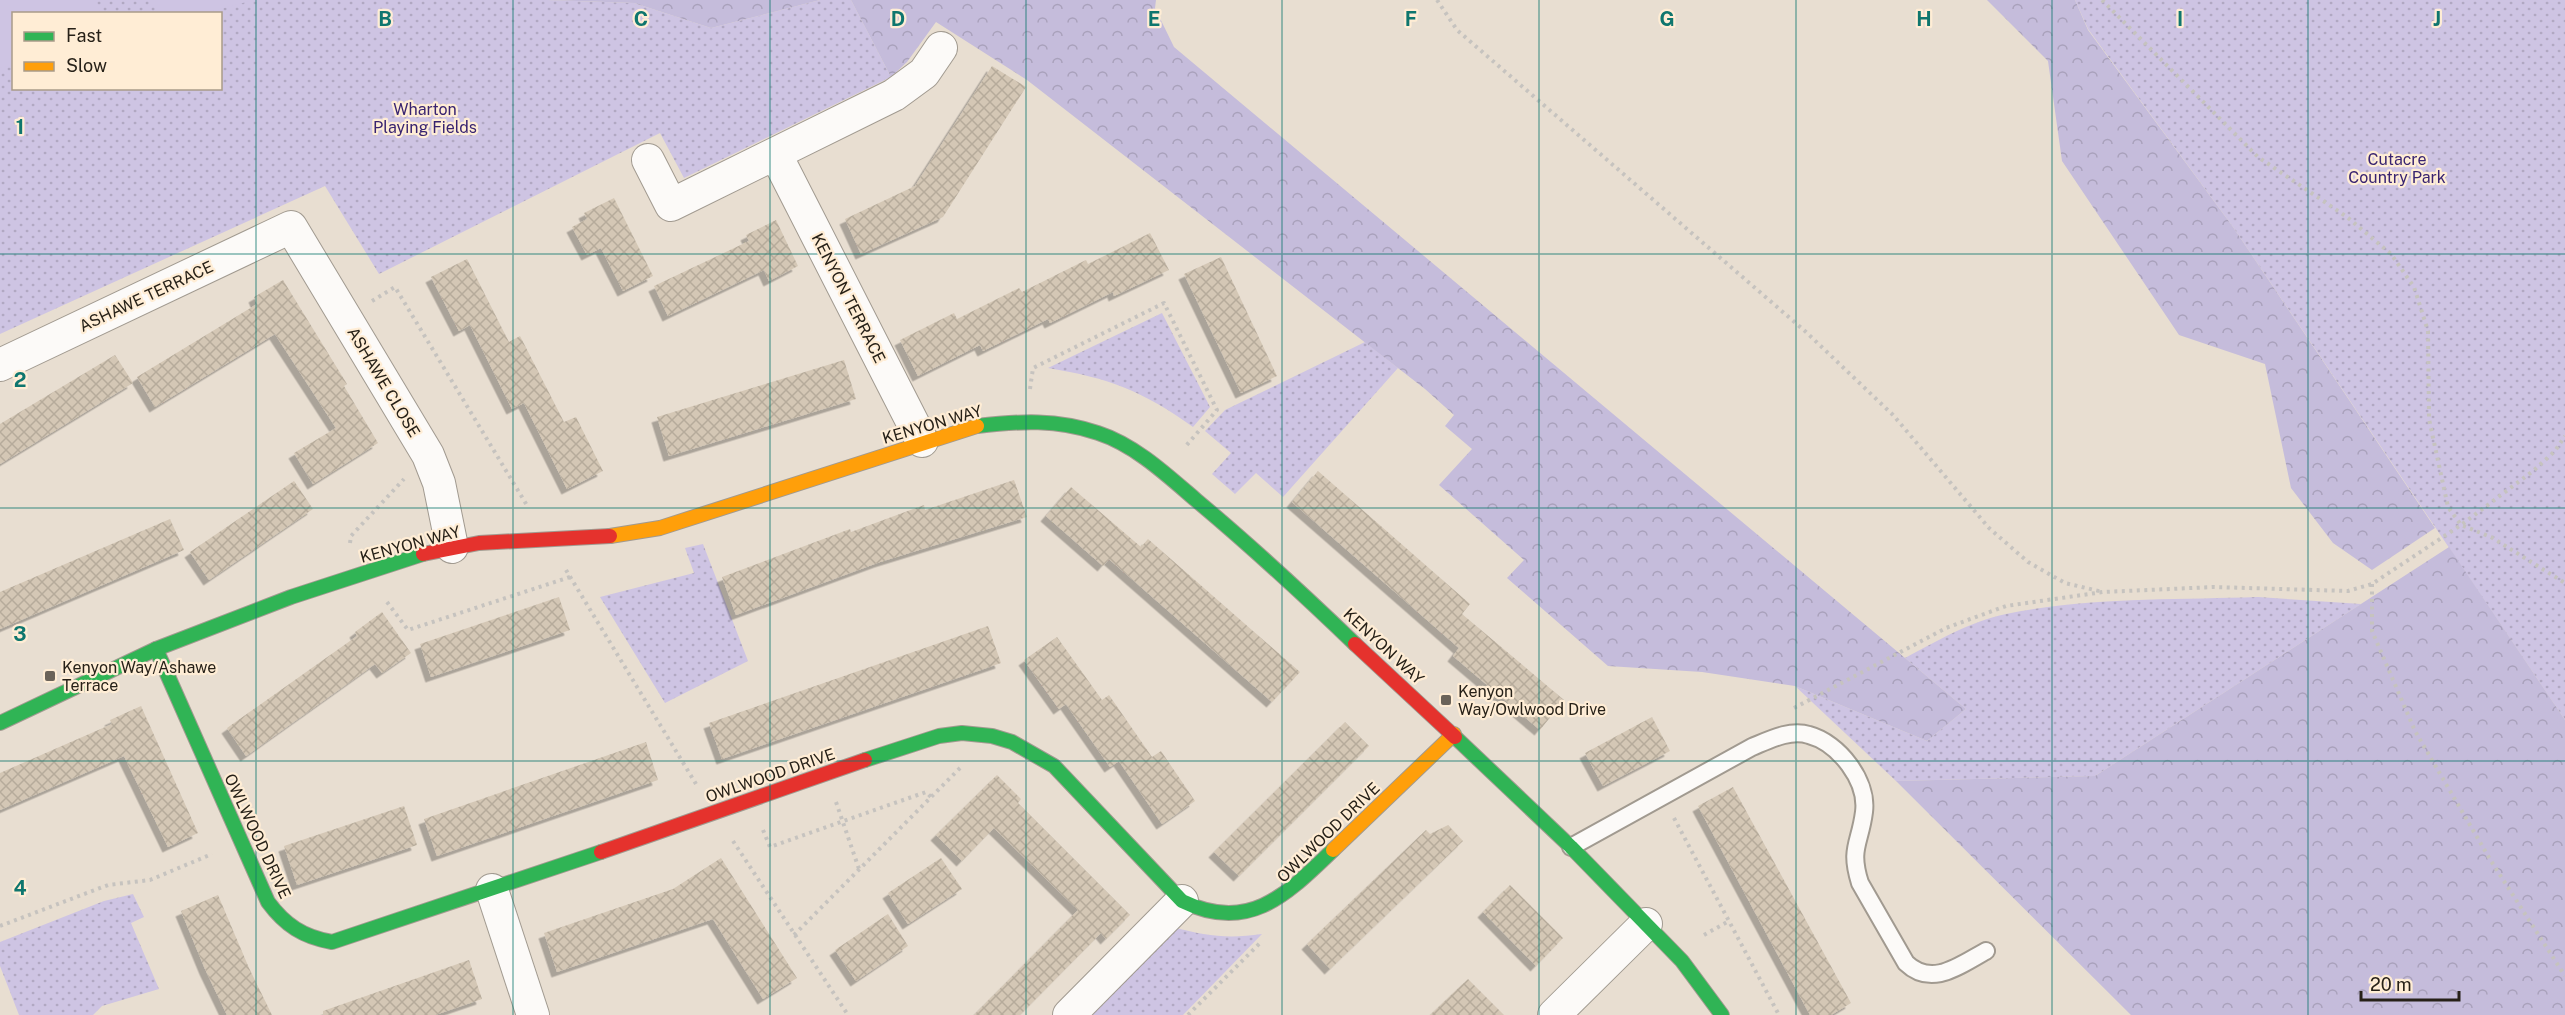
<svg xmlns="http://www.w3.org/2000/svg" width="2565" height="1015" font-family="'Public Sans',sans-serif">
	<defs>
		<pattern id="grass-dots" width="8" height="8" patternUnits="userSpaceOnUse" patternTransform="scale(1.5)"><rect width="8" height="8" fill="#cec4e3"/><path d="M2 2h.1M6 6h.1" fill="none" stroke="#b1a8c2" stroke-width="1.8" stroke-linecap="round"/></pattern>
		<pattern id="forest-crowns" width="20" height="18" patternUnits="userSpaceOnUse" patternTransform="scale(1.5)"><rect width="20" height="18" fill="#c5bcdb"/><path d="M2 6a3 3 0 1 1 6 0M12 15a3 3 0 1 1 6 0" fill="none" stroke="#a9a1bb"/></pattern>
		<pattern id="building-cross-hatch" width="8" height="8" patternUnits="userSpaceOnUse" patternTransform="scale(1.5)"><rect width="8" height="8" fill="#d4c7b5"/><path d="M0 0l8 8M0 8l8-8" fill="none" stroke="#b6ab9b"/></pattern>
		<filter id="shadow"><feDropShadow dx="-5.5" dy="5.5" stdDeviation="0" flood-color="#0004"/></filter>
	</defs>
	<rect width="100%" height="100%" fill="#e8ded1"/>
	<g fill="url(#grass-dots)" fill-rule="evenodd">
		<path d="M0 0H547L634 3 711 28 820 0H851L891 77 684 178 660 133 379 274 325 186 0 334ZM14 14H220V88H14Z"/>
		<polygon points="2075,0 2565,0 2565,720 2233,227 2088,29"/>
		<path d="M1162 313 1210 407 1193 427C1143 391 1109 378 1048 368Z"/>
		<polygon points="1365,342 1398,368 1283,497 1256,473 1235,494 1212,474 1231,453 1205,431 1225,410"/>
		<polygon points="703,544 748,661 665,703 600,597 694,573 685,548"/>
		<path d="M2258 597 2361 604 2095 776 1896 781 1795 686 1927 741 1966 709 1905 658C1937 641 1971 621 2006 614 2087 597 2176 600 2258 597Z"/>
		<polygon points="133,894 144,917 131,923 159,989 102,1006 93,1015 19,1015 0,966 0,942 104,901"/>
		<path d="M1173 927C1206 936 1228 939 1262 934L1183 1015H1085Z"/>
	</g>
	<g fill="url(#forest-crowns)">
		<polygon points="547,0 820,0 711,28 634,3"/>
		<polygon points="851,0 1156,0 1155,8 1174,47 1966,709 1927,741 1795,686 1702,672 1608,666 1507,578 1524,560 1439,485 1472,449 1445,426 1454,415 1425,389 1027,80 936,22 907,62 891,77"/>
		<polygon points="1987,0 2075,0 2088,30 2233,227 2435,528 2372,570 2333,543 2291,488 2265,364 2179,335 2062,161 2048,61"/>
		<polygon points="2449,547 2565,720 2565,1015 2131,1015 1896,781 2095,776"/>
	</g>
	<g fill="#cec4e3">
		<polygon points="0,0 96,0 100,13 14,14 13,65 0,68"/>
		<polygon points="155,0 254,0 205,13 158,14"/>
	</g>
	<g fill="url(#building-cross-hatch)" filter="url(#shadow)">
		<polygon points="992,66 1026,87 943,217 861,254 845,219 915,186"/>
		<polygon points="614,198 653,276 623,291 601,248 587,255 572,227 587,219 584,213"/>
		<polygon points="776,220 798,266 769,281 764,270 668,316 654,286 749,241 746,235"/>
		<polygon points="1150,233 1169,270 1114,296 1113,292 1050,323 1048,319 983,351 980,345 918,376 900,340 954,313 957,319 1019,288 1022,292 1086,260 1088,264"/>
		<polygon points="1221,257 1277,376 1241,393 1184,274"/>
		<polygon points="467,259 509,342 520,336 564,422 576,417 603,471 567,489 524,403 512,409 470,325 459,331 431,277"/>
		<polygon points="283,280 347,384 344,386 378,443 313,484 294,453 336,428 275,334 155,407 137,377 257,304 254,297"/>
		<polygon points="115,355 133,383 0,464 0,424"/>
		<polygon points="844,360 856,399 669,456 657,417"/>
		<polygon points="1318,471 1470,604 1462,614 1564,700 1540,730 1453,656 1459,648 1292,502"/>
		<polygon points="1014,480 1027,517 880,562 736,615 722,577 850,529 851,532 924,505 925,510"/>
		<polygon points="294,481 313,509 209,580 190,552"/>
		<polygon points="1071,487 1141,547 1148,539 1300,672 1272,702 1109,559 1103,566 1046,516"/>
		<polygon points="170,519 184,550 0,629 0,592"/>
		<polygon points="559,597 570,630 431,677 420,644"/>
		<polygon points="382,612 411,653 382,673 375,664 246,756 227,728 357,636 355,632"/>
		<polygon points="988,626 1001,663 722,759 709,723"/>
		<polygon points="1057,637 1102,700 1109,695 1152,757 1161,751 1195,801 1162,824 1119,761 1110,767 1066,704 1059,709 1024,660"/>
		<polygon points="141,706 198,833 168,847 124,756 0,810 0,773 112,724 110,720"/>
		<polygon points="1652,717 1670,751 1603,786 1585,753"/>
		<polygon points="1345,722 1369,746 1239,876 1214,852"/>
		<polygon points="646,742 658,780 437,856 424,819"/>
		<polygon points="997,775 1021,799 1018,803 1130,915 1106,939 1101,933 1020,1015 974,1015 1078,910 994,828 962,861 936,835"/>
		<polygon points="1733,787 1851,1003 1831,1015 1810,1015 1698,806"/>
		<polygon points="404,806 417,845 297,885 284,846"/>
		<polygon points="1448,825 1463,841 1330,969 1307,944 1426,830 1430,834"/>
		<polygon points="721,858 797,978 763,999 713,919 557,972 544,933 673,889"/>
		<polygon points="941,858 962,889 908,924 888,893"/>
		<polygon points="1510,885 1563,938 1536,966 1483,912"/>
		<polygon points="218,895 249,968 272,1015 227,1015 205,969 181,911"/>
		<polygon points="888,914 908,946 856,981 835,950"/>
		<polygon points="469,960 482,999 435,1015 323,1015 323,1011"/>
		<polygon points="1468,979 1504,1015 1430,1015"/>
	</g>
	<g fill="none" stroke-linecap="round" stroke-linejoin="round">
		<defs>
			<path id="lane" d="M1571 847 1752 747C1769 740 1790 729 1809 735 1839 743 1868 781 1864 812 1860 844 1849 848 1860 883L1906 963C1932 988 1960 965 1986 951"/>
			<g id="street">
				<polyline points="776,155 922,441"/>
				<polyline points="648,160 671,205 894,95 924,73 941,48"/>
				<polyline points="0,365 291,227 428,455 439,483 452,547"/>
				<polyline points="492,890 533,1015"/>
				<polyline points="1069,1015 1182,901"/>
				<polyline points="1554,1015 1646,924"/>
			</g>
			<g id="fast">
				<path d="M977 426C1020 421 1057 419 1098 433 1135 445 1167 475 1196 500 1251 546 1303 594 1355 644"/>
				<path d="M156 649 268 902C285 925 303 937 332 942L601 852"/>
				<polyline points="0,723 156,649 291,597 423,554"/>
				<polyline points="1455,737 1571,847 1682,961 1722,1015"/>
				<path d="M865 760 939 736 962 733 992 736 1012 742 1054 766 1182 901C1249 934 1287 894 1333 850"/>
			</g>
			<g id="slow">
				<polyline points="610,536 660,528 977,426"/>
				<polyline points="1333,850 1454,734"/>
			</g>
			<g id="jam">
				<polyline points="423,554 479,543 610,536"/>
				<polyline points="1355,644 1455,737"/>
				<polyline points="601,852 865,760"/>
			</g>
		</defs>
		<use href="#lane" stroke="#a19a90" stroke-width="20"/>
		<use href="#street" stroke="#a19a90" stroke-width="34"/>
		<use href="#fast" stroke="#a19a90" stroke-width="16"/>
		<use href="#slow" stroke="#a19a90" stroke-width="16"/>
		<use href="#jam" stroke="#a19a90" stroke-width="16"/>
		<g stroke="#c6c3bf" stroke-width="4" stroke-dasharray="3 4.5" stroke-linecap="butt">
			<polyline points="1437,0 1457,30 1806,332 1893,415 1989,528 2028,562 2065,583 2103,592"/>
			<polyline points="2102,0 2258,157 2347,217 2391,254 2414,287 2428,331 2429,419 2448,507 2461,525 2491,537 2565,583"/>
			<polyline points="372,301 395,287 528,507"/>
			<polyline points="1030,389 1033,368 1164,303 1217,410 1185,447"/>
			<polyline points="350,543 351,536 404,479"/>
			<polyline points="566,570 696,784"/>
			<polyline points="2372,584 2372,631 2415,731 2491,861 2565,976"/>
			<polyline points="387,602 408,630 570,577"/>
			<polyline points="1794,708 1946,628 2006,606 2103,592 2214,587 2348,591 2372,584 2461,525 2533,471 2555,451 2565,436"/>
			<polyline points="836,802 859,869"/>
			<polyline points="1674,818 1779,1015"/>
			<polyline points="763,830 770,847 926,792 931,797"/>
			<polyline points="733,841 848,1015"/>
			<polyline points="0,926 108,885 150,880 212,854"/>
			<polyline points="794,935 961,767"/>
			<polyline points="1704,935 1729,921"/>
			<polyline points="1188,1015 1261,942"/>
		</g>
		<use href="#lane" stroke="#fcfaf8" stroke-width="16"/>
		<use href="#street" stroke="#fcfaf8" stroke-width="32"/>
		<use href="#fast" stroke="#30b455" stroke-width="14"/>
		<use href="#slow" stroke="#ff9f0a" stroke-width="14"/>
		<use href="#jam" stroke="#e5322d" stroke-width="14"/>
	</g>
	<path fill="none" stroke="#0f766e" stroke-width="1.5" stroke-opacity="0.55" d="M256 0V1015M513 0V1015M770 0V1015M1026 0V1015M1282 0V1015M1539 0V1015M1796 0V1015M2052 0V1015M2308 0V1015M0 254H2565M0 508H2565M0 761H2565"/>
	<g fill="#6b6359" stroke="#ffedd5" stroke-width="2">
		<rect x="44" y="670" width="12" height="12" rx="3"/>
		<rect x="1440" y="694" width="12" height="12" rx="3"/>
	</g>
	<g text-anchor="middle" stroke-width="4.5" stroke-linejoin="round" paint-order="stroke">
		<g font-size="16" fill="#382370" stroke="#ffedd5">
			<text x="425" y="115">Wharton<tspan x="425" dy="18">Playing Fields</tspan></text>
			<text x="2397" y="165">Cutacre<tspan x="2397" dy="18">Country Park</tspan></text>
		</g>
		<g font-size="16" fill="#272118" stroke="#ffedd5">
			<text transform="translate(146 296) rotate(-25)" y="6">ASHAWE TERRACE</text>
			<text transform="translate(849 298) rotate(63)" y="6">KENYON TERRACE</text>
			<text transform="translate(384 382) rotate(59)" y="6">ASHAWE CLOSE</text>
			<text transform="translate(932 424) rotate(-16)" y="6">KENYON WAY</text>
			<text transform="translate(410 544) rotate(-15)" y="6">KENYON WAY</text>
			<text transform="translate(1384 646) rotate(43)" y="6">KENYON WAY</text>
			<text transform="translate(770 775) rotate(-19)" y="6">OWLWOOD DRIVE</text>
			<text transform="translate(1328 832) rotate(-44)" y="6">OWLWOOD DRIVE</text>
			<text transform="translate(258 836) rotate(65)" y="6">OWLWOOD DRIVE</text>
		</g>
		<g font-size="16" fill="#272118" stroke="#ffedd5" text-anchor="start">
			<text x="62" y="673">Kenyon Way/Ashawe<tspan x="62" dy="18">Terrace</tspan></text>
			<text x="1458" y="697">Kenyon<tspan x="1458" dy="18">Way/Owlwood Drive</tspan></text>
		</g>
	</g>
	<g font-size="20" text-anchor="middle" font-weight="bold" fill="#0f766e" stroke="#ffedd5" stroke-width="4.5" stroke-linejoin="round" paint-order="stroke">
		<text x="385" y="26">B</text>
		<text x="641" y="26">C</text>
		<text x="898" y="26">D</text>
		<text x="1154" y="26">E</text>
		<text x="1411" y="26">F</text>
		<text x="1667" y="26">G</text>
		<text x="1924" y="26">H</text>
		<text x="2180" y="26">I</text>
		<text x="2437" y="26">J</text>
		<text x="20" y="134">1</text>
		<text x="20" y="387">2</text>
		<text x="20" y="641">3</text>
		<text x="20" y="895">4</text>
	</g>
	<rect x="12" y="12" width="210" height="78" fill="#ffedd5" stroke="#a99b89" stroke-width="1.5"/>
	<rect x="24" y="32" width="30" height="9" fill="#30b455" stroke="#a99b89" stroke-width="1.5"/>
	<text x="66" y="42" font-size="18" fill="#272118">Fast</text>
	<rect x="24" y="62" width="30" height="9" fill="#ff9f0a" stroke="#a99b89" stroke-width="1.5"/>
	<text x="66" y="72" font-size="18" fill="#272118">Slow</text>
	<path d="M2361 991v9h98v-9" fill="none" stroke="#272118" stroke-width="3"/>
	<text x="2370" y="991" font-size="18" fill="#272118" stroke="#ffedd5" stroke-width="4.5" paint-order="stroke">20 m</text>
</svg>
